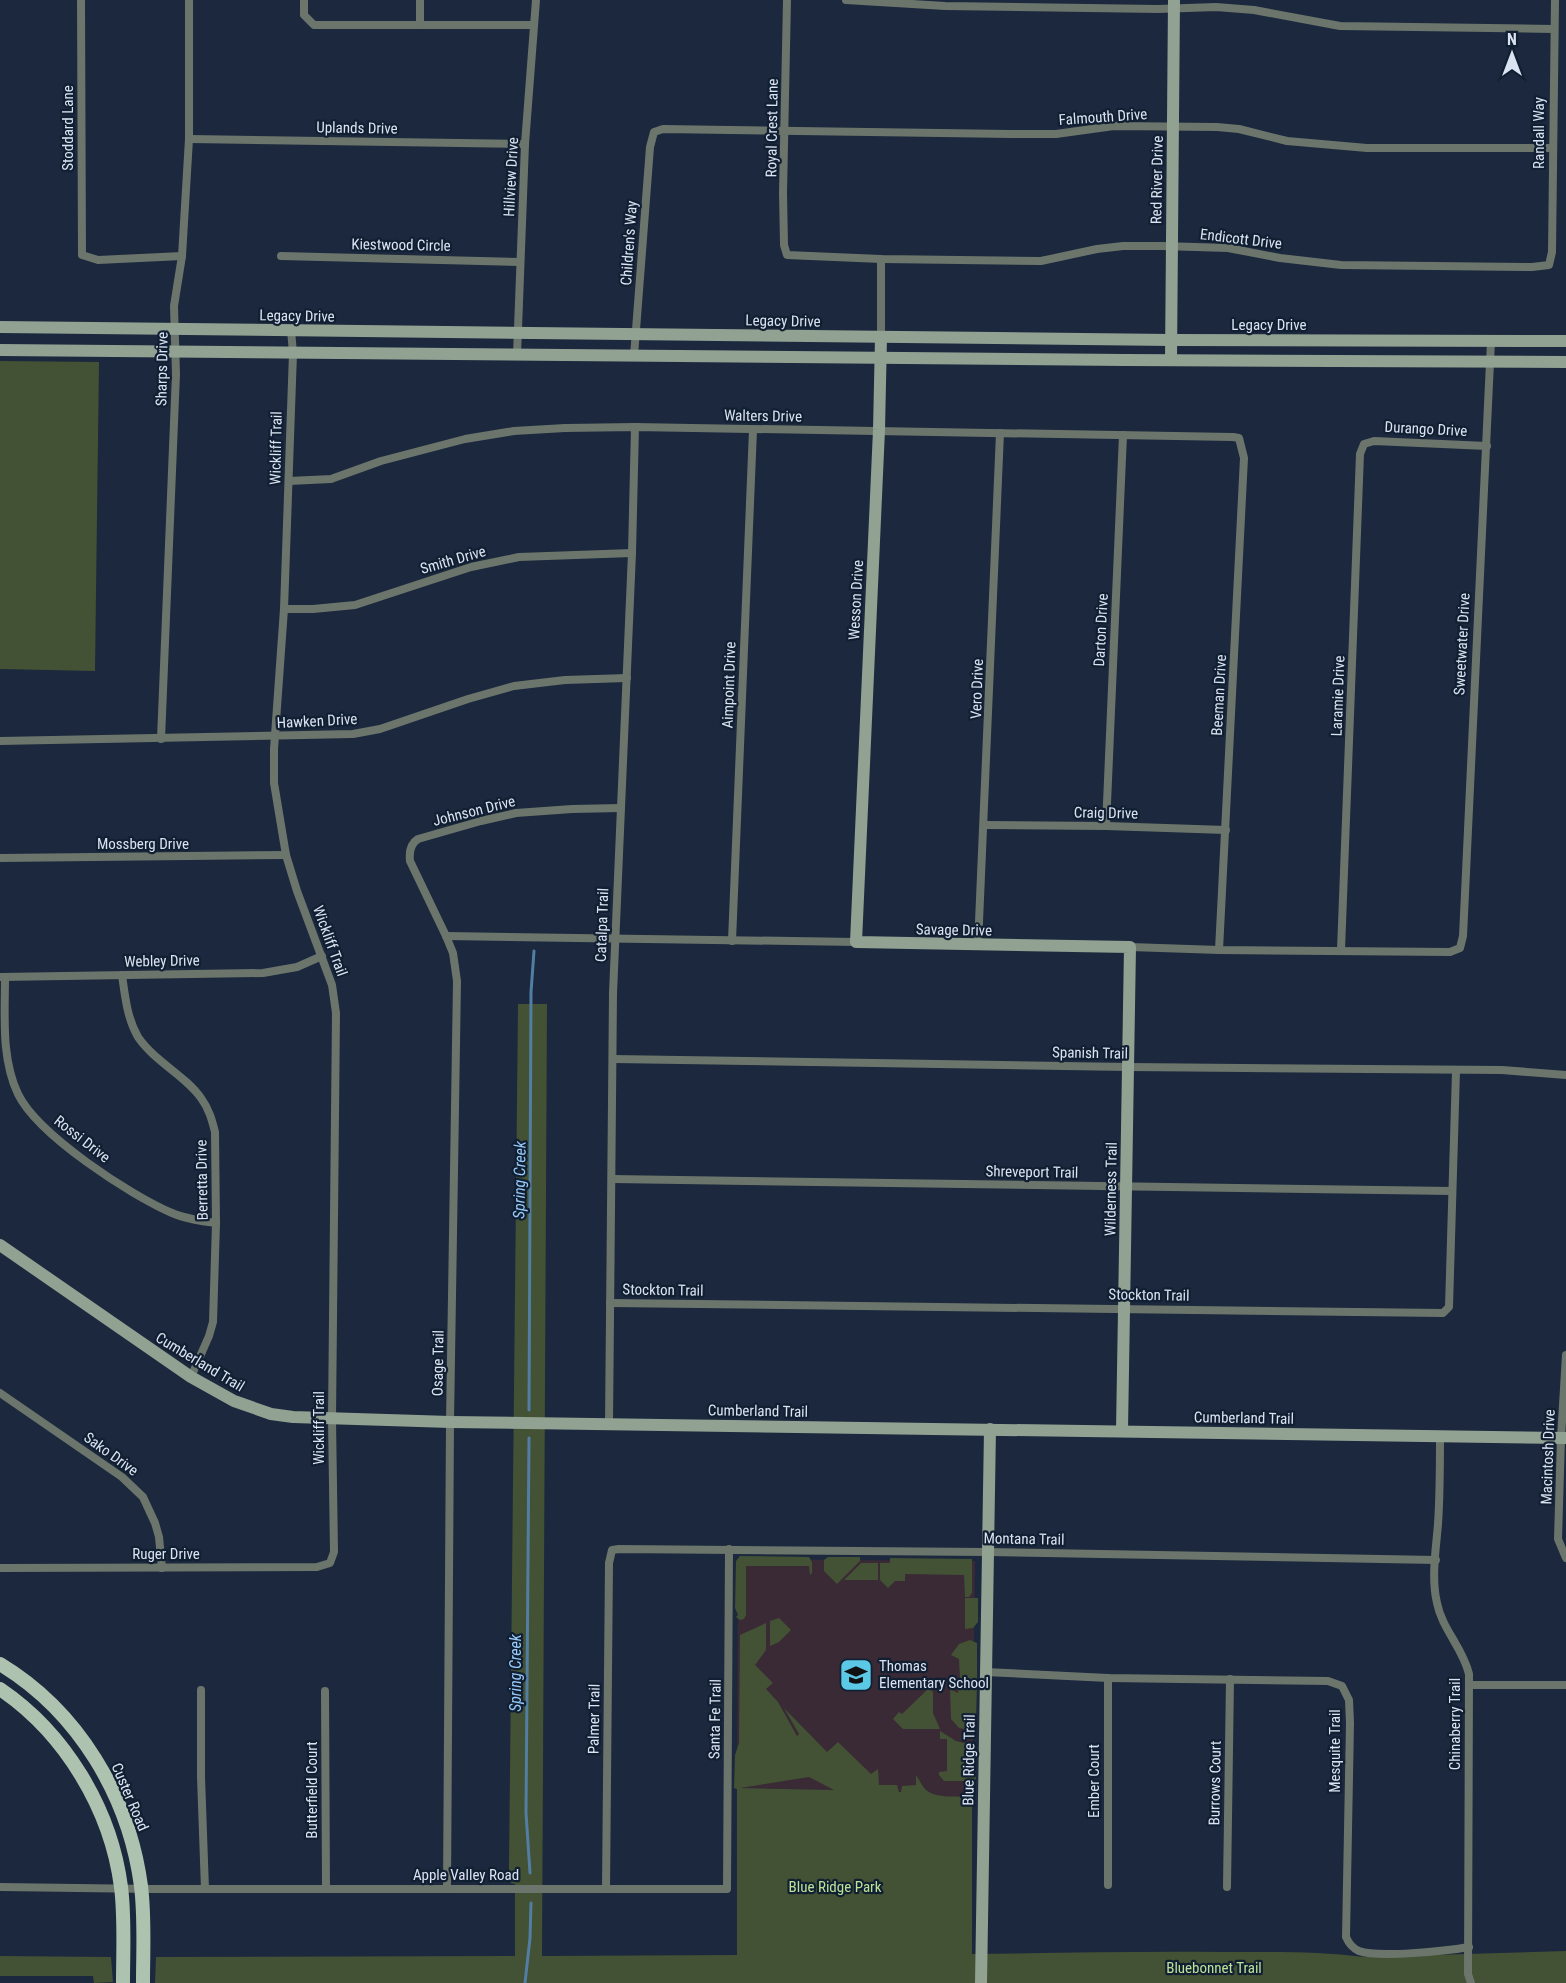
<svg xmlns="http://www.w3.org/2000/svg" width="1566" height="1983" font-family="'Roboto Condensed',sans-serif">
	<rect width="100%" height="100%" fill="#1b283d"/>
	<polygon fill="#392a35" points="738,1559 975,1561 972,1803 910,1792 737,1788"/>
	<g fill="#435134" fill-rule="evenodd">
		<polygon points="0,361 99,362 95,671 0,669"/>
		<path d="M518 1004H547L542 1956 737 1955V1789L734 1788 735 1755 739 1743 740 1635 766 1623V1650L755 1665 773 1683 766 1689 778 1702 797 1736 799 1734 784 1708 827 1752 838 1742 871 1774 878 1769 879 1785H897L899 1792H901L902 1786 916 1785V1775C919 1779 921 1784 924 1788 936 1801 959 1794 974 1798L972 1805V1954C1056 1953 1139 1951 1223 1952 1270 1952 1317 1951 1364 1957L1566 1951V1983H155L156 1957 515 1956V1884L511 1883 509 1880V1867ZM809 1777 834 1790 739 1788H740Z"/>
		<polygon points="740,1556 809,1557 812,1562 812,1573 810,1575 809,1566 746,1566 746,1615 744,1619 740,1620 736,1617 738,1615 735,1608 736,1561"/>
		<polygon points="828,1557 860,1557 860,1561 837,1584 824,1571 824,1560"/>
		<polygon points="890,1558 972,1559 972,1593 969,1597 965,1597 964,1575 905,1574 905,1581 895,1581 888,1588 880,1580 880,1563 890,1563"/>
		<polygon points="861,1563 878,1563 878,1580 844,1580"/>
		<polygon points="965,1598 978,1598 978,1622 973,1628 965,1629"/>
		<polygon points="779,1618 791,1630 779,1642 770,1646 770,1621"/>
		<polygon points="970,1640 977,1643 977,1679 960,1679 959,1659 951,1655 959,1644"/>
		<polygon points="918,1679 933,1692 933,1713 940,1729 903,1729 893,1719 899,1712 902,1714 926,1691 917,1680"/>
		<polygon points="959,1682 977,1682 976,1724 974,1728 975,1729 973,1731 959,1728 951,1719 950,1689 958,1693"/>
		<polygon points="940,1731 956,1741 972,1745 974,1748 976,1779 973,1781 944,1781 939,1775 939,1772 947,1771 947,1739 940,1739"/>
		<polygon points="0,1956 111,1957 113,1982 94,1983 93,1976 0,1976"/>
	</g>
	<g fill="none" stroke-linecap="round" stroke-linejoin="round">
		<g stroke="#537ea3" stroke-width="3">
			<polyline points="529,1410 531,992 534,951"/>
			<polyline points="529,1438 526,1813 530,1873"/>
			<polyline points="525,1983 530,1938 531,1903"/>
		</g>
		<g stroke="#6b756b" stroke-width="8">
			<polyline points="81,0 82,255 98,260 182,256"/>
			<polyline points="304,0 304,15 314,25 534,25"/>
			<polyline points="787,0 783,193 784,245 787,255 881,259 1041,261 1097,249 1123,246 1162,246 1228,248 1280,258 1341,265 1532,267 1549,265 1552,252 1555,0"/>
			<polyline points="846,0 945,6 1158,9 1216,7 1254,10 1340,26 1554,29"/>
			<polyline points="420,24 420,0"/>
			<polyline points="189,139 525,144"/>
			<polyline points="281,256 520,262"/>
			<polyline points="881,337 881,259"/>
			<polyline points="517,355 525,144 536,0"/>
			<polyline points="634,356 650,147 654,132 663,129 1011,134 1056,134 1114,126 1217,127 1239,129 1287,141 1367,148 1553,148"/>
			<polyline points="289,481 331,479 381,461 465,439 514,431 565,428 635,427 1233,437 1239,438 1244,458 1219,950"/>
			<polyline points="284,609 313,609 355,605 471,567 519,557 632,553"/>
			<polyline points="161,739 176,374 174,306 182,256 189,139 189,0"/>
			<polyline points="0,741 353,734 380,729 468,699 514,686 565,680 627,678"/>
			<polyline points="985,825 1106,826 1226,830"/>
			<polyline points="1106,826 1123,435"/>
			<polyline points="0,858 286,855"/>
			<polyline points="446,936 856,942"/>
			<polyline points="732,941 753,430"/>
			<polyline points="978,945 1000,433"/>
			<polyline points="1130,947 1219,950 1450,952 1460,948 1463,936 1491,341"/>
			<polyline points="1341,950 1360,454 1364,444 1374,441 1487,446"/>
			<path d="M122 975C125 996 127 1018 138 1037 155 1062 186 1076 201 1098 209 1109 212 1120 215 1132L216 1223 213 1322 209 1336 191 1377"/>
			<polyline points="0,977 263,973 297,967 322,956"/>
			<path d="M5 977C5 1016 1 1058 18 1094 38 1135 130 1195 172 1213 186 1219 201 1221 216 1223"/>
			<polyline points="613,1059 1128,1067 1502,1070 1566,1075"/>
			<polyline points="612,1179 1452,1191"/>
			<polyline points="610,1303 1443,1313 1449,1307 1456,1071"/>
			<polyline points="1566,1355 1561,1438 1558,1539 1566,1558"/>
			<polyline points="0,1393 122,1477 143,1497 155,1523 159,1537 162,1568"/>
			<polyline points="609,1424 613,993 632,553 635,427"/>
			<path d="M1440 1436C1440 1465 1440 1495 1438 1524 1436 1549 1431 1578 1437 1603 1442 1629 1463 1648 1469 1674L1468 1974 1471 1983"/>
			<polyline points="0,1568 317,1567 330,1563 334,1552 332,1419 336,1013 332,985 297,891 286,855 274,783 274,749 284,609 293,353 291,330"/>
			<path d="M985 1672 1108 1678 1328 1681 1342 1686 1349 1700 1350 1723 1346 1937C1349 1944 1352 1948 1359 1951 1378 1958 1446 1951 1469 1947"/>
			<polyline points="1108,1678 1108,1885"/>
			<polyline points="1470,1685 1566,1685"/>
			<polyline points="201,1690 201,1777 205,1889"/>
			<polyline points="325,1691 326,1889"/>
			<polyline points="0,1887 154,1889 727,1889 729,1549"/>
			<polyline points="1227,1887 1230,1679"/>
			<path d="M447 1889 450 1422 457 981 453 953 446 936 410 861C409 852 410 844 418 839L481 821 516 813 572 809 621 808"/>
			<polyline points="606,1889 609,1563 612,1550 619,1549 987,1552 1436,1560"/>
		</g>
		<g stroke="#91a192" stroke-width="12">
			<polyline points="0,327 1171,340 1566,341"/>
			<polyline points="881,337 879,430 856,942 1130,947 1122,1431"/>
			<polyline points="0,350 1125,360 1566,362"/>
			<polyline points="1171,360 1174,0"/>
			<polyline points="0,1245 191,1377 234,1401 271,1414 293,1417 450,1422 1566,1438"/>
			<polyline points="981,1983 990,1429"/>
		</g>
		<g stroke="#aec3af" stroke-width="14">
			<path d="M0 1664C78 1711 129 1796 141 1886 145 1918 143 1951 143 1983"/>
			<path d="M0 1689C65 1733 111 1809 121 1887 125 1918 123 1951 123 1983"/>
		</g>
	</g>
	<defs>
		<symbol id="school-square" viewBox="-11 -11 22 22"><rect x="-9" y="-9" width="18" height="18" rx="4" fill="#5bc8e6" stroke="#111f33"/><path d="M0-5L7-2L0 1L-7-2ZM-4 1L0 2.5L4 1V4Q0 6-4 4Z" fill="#111"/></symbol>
	</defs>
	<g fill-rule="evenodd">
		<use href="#school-square" x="837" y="1656" width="38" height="38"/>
	</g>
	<g text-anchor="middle" stroke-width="4.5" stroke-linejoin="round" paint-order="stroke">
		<g font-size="15" fill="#dae3f1" stroke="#111f33">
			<text transform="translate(1103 117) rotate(-4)" y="5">Falmouth Drive</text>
			<text transform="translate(68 128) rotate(-90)" y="5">Stoddard Lane</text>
			<text transform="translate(357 128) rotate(1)" y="5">Uplands Drive</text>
			<text transform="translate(772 128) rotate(-89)" y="5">Royal Crest Lane</text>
			<text transform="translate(1539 133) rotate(-90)" y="5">Randall Way</text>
			<text transform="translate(511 177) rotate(-87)" y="5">Hillview Drive</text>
			<text transform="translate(1157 180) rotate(-89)" y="5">Red River Drive</text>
			<text transform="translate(1241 239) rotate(7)" y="5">Endicott Drive</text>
			<text transform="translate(629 243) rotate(-86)" y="5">Children's Way</text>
			<text transform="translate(401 245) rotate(1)" y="5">Kiestwood Circle</text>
			<text transform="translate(297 316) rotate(1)" y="5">Legacy Drive</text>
			<text transform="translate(783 321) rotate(1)" y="5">Legacy Drive</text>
			<text x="1269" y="330">Legacy Drive</text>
			<text transform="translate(162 369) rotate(-89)" y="5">Sharps Drive</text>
			<text transform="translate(763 416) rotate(1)" y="5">Walters Drive</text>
			<text transform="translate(1426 429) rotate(3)" y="5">Durango Drive</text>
			<text transform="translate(276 448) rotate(-89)" y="5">Wickliff Trail</text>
			<text transform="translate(453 560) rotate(-16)" y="5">Smith Drive</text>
			<text transform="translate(856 600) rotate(-87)" y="5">Wesson Drive</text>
			<text transform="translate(1101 630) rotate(-87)" y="5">Darton Drive</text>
			<text transform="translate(1462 644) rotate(-87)" y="5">Sweetwater Drive</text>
			<text transform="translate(729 685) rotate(-88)" y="5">Aimpoint Drive</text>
			<text transform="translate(977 689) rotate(-88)" y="5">Vero Drive</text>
			<text transform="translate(1219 695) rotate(-87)" y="5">Beeman Drive</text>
			<text transform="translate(1338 696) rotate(-88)" y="5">Laramie Drive</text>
			<text transform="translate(317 721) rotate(-3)" y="5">Hawken Drive</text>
			<text transform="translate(474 811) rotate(-14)" y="5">Johnson Drive</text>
			<text transform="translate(1106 813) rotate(1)" y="5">Craig Drive</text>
			<text x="143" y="849">Mossberg Drive</text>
			<text transform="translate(602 925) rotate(-88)" y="5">Catalpa Trail</text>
			<text transform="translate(954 930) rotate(1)" y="5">Savage Drive</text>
			<text transform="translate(330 941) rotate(70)" y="5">Wickliff Trail</text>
			<text transform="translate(162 961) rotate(-1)" y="5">Webley Drive</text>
			<text transform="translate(1090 1053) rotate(1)" y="5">Spanish Trail</text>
			<text transform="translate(82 1139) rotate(38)" y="5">Rossi Drive</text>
			<text transform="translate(1032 1172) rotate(1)" y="5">Shreveport Trail</text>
			<text transform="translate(202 1180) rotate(-91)" y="5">Berretta Drive</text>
			<text transform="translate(1111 1189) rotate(-89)" y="5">Wilderness Trail</text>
			<text transform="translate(663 1290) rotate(1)" y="5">Stockton Trail</text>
			<text transform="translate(1149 1295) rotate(1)" y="5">Stockton Trail</text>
			<text transform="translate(200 1362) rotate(31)" y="5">Cumberland Trail</text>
			<text transform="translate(438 1363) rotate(-89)" y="5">Osage Trail</text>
			<text transform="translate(758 1411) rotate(1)" y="5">Cumberland Trail</text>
			<text transform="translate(1244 1418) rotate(1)" y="5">Cumberland Trail</text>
			<text transform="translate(319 1428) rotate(-90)" y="5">Wickliff Trail</text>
			<text transform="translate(111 1454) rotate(36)" y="5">Sako Drive</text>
			<text transform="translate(1548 1457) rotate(-88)" y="5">Macintosh Drive</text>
			<text transform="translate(1024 1539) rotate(1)" y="5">Montana Trail</text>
			<text x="166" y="1559">Ruger Drive</text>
			<text transform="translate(594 1719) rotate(-89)" y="5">Palmer Trail</text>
			<text transform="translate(715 1719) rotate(-89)" y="5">Santa Fe Trail</text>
			<text transform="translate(1455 1724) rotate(-90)" y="5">Chinaberry Trail</text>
			<text transform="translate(1335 1751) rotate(-90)" y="5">Mesquite Trail</text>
			<text transform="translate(969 1760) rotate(-89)" y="5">Blue Ridge Trail</text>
			<text transform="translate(1094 1781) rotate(-90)" y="5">Ember Court</text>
			<text transform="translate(1215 1783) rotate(-89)" y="5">Burrows Court</text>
			<text transform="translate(312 1790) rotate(-90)" y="5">Butterfield Court</text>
			<text transform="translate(130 1797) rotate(67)" y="5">Custer Road</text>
			<text x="466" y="1880">Apple Valley Road</text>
		</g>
		<g font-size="15" fill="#dae3f1" stroke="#111f33" text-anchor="start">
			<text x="879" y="1671">Thomas<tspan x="879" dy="17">Elementary School</tspan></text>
		</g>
		<g font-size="15" fill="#bde297" stroke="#111f33">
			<text x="835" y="1892">Blue Ridge Park</text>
			<text x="1214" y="1973">Bluebonnet Trail</text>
		</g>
		<g font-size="16" font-style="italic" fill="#98cbf9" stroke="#111f33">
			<text transform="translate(519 1180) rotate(-89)" y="6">Spring Creek</text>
			<text transform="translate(515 1673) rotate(-90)" y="6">Spring Creek</text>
		</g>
	</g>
	<g transform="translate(1512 54)" stroke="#111f33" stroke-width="4.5" paint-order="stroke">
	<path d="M0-4.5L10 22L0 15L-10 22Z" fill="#dae3f1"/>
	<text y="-9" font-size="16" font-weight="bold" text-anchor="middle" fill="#dae3f1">N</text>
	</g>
</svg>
